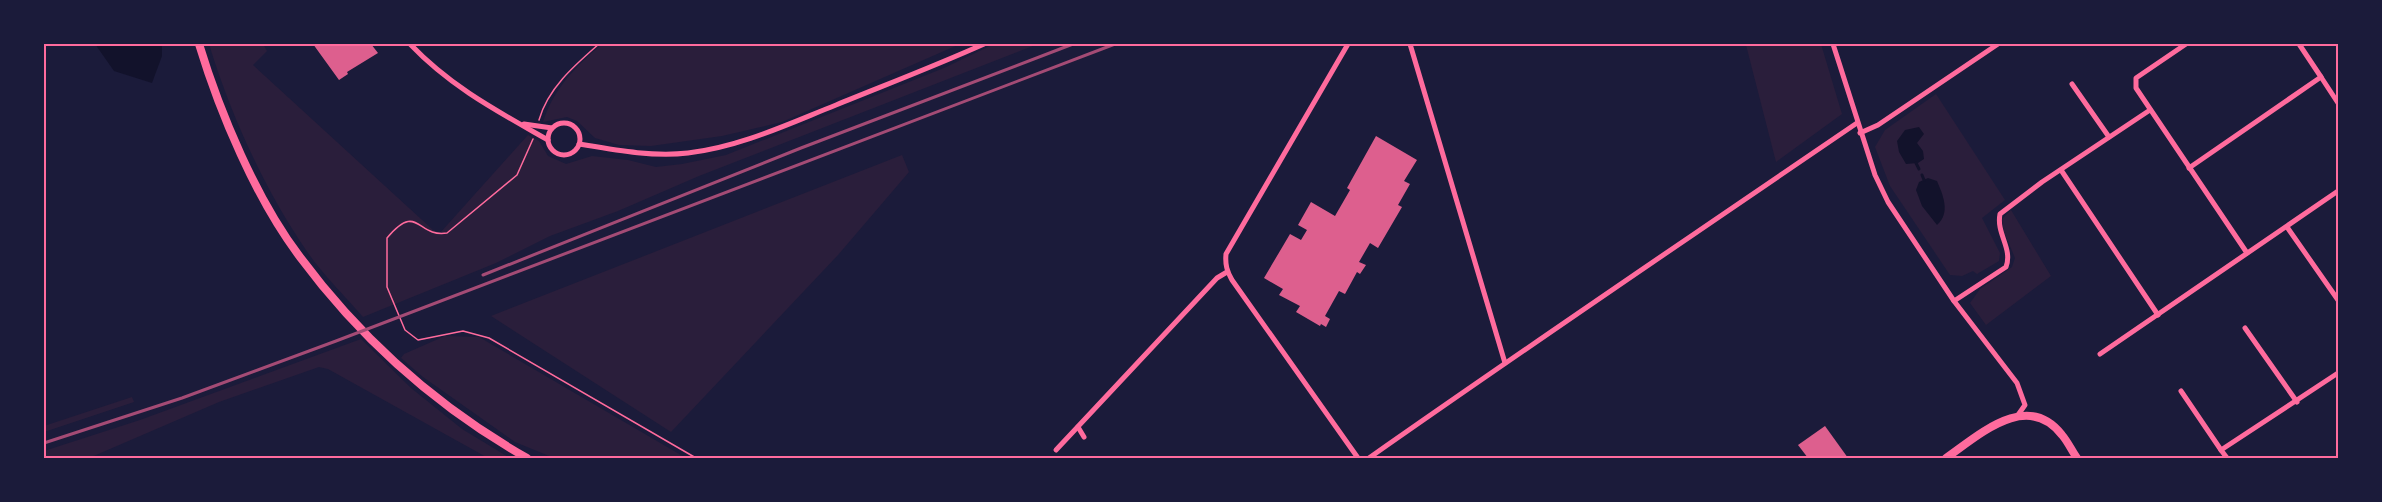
<svg xmlns="http://www.w3.org/2000/svg" width="2382" height="502" font-family="'Sofia Sans Condensed',sans-serif">
	<rect width="100%" height="100%" fill="#1b1b3a"/>
	<g fill="#2a1e3b">
		<path d="M209 44H263L267 51 253 65 433 230 440 233 528 135 539 141 548 156 566 164 592 156 628 160 656 167 682 164 726 155 944 68 994 44H1038L699 176 618 211 550 236 496 263 363 317C344 295 322 274 306 250 264 188 231 116 209 44Z"/>
		<path d="M602 44H960L782 122 722 136 651 146 619 145 595 138 577 121 567 117 543 122C554 88 576 66 602 44Z"/>
		<polygon points="1751,44 1821,44 1842,114 1776,162 1746,45"/>
		<polygon points="1936,94 2005,200 1982,218 2000,253 1999,261 1977,274 1973,271 1962,276 1950,275 1890,186 1875,147 1885,130"/>
		<polygon points="902,155 909,172 838,255 671,432 491,316"/>
		<polygon points="2011,210 2051,276 1986,325 1970,303 1980,289 2012,267 2015,258 2004,232 2002,219"/>
		<polygon points="445,336 479,337 686,458 554,458 515,442 423,377 401,358 404,354"/>
		<polygon points="361,339 411,388 462,429 510,458 488,458 328,369 319,367 219,402 89,458 44,458 44,451 140,420"/>
		<polygon points="132,397 134,402 44,432 44,426"/>
	</g>
	<g fill="#12122b">
		<polygon points="95,44 162,44 162,56 152,83 114,71"/>
		<polygon points="1919,127 1924,134 1917,143 1923,151 1924,159 1918,163 1906,164 1899,152 1897,141 1905,130"/>
		<path d="M1928 178 1937 181C1943 195 1951 213 1937 225L1922 206 1916 190 1919 182Z"/>
	</g>
	<g fill="none" stroke-linecap="round" stroke-linejoin="round">
		<g stroke="#12122b" stroke-width="3">
			<polyline points="1916,163 1919,169"/>
			<polyline points="1922,175 1924,180"/>
		</g>
	</g>
	<g fill="#dd5f8e">
		<polygon points="313,44 371,44 378,53 347,72 348,74 339,80"/>
		<polygon points="1376,136 1417,160 1404,181 1410,184 1398,205 1402,207 1378,248 1370,243 1359,262 1366,265 1360,274 1357,272 1345,294 1339,291 1325,316 1330,319 1326,327 1321,324 1320,326 1296,312 1300,306 1279,295 1283,289 1264,278 1290,234 1301,240 1307,230 1298,225 1311,202 1335,216 1350,190 1347,188"/>
		<polygon points="1825,426 1848,458 1808,458 1798,445"/>
	</g>
	<g fill="none" stroke-linecap="round" stroke-linejoin="round">
		<g stroke="#ff6b9d" stroke-width="1.5">
			<path d="M539 120C548 88 575 65 599 44"/>
			<path d="M533 139 517 175 447 233C417 238 418 201 387 238V287L405 330 418 340 463 331 489 338 696 458"/>
		</g>
		<g stroke="#ff6b9d" stroke-width="5">
			<path d="M410 44C451 87 497 111 548 140"/>
			<path d="M1348 44 1226 254C1225 265 1227 271 1232 280L1358 458"/>
			<polyline points="1410,44 1505,363"/>
			<polyline points="1833,44 1875,175 1888,202 1954,301 2017,383 2025,405 2018,415"/>
			<polyline points="2186,44 2136,78 2136,88 2247,253"/>
			<polyline points="2321,77 2338,103"/>
			<polyline points="2072,84 2109,137"/>
			<circle cx="564" cy="139" r="16"/>
			<polyline points="524,124 552,128"/>
			<polyline points="1860,133 1878,125 1998,44"/>
			<path d="M579 144C615 150 652 157 688 153 740 147 788 124 836 105 885 85 935 66 984 44"/>
			<polyline points="2189,168 2321,77 2299,44"/>
			<polyline points="2061,170 2158,315"/>
			<polyline points="2287,227 2338,300"/>
			<path d="M1954 301 2006 267C2013 248 1996 234 2000 214L2042 182 2150 110"/>
			<polyline points="2245,328 2297,402"/>
			<polyline points="2100,354 2338,191"/>
			<polyline points="2181,391 2221,450"/>
			<polyline points="1078,427 1084,437"/>
			<polyline points="1056,450 1217,278 1227,272"/>
			<path d="M1369 458C1530 345 1694 234 1857 123"/>
			<polyline points="2227,458 2221,450 2338,373"/>
		</g>
		<g stroke="#ff6b9d" stroke-width="8">
			<path d="M199 44C220 113 256 199 300 257 361 339 439 408 527 458"/>
			<path d="M1946 458C1979 435 2027 390 2062 435 2068 442 2072 451 2077 458"/>
		</g>
		<g stroke="#a44b75" stroke-width="3">
			<polyline points="483,275 801,148 1073,44"/>
			<polyline points="44,443 182,398 336,341 1115,44"/>
		</g>
	</g>
	<rect width="2382" height="502" fill="none" stroke="#1b1b3a" stroke-width="90"/>
	<rect x="45" y="45" width="2292" height="412" fill="none" stroke="#ff6b9d" stroke-width="2"/>
</svg>
